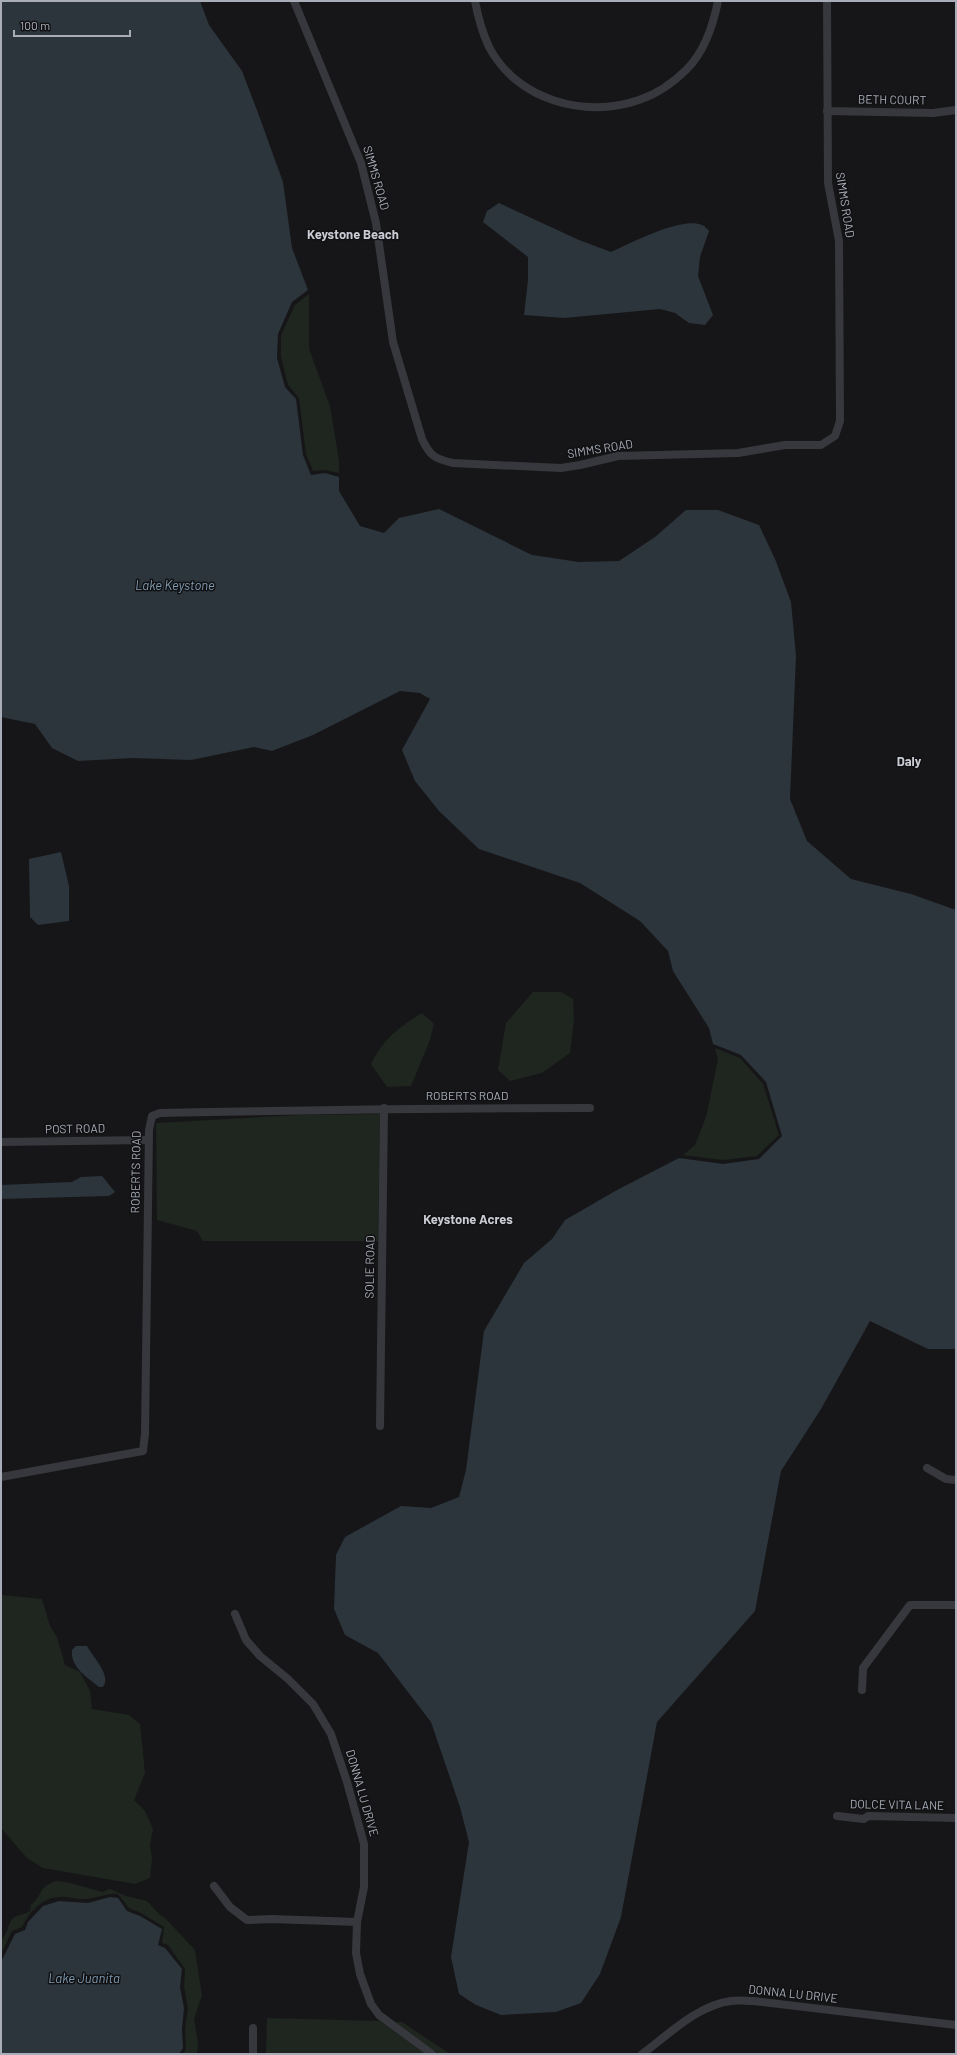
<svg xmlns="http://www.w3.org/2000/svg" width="957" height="2055" font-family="Barlow,sans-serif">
	<rect width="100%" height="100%" fill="#161618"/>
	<g fill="#1e261f">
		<polygon points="309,294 309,349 330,406 339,460 339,473 325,470 313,471 306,454 299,398 288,385 281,357 281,335 295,305"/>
		<polygon points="533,992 561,992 573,999 574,1019 570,1053 542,1073 510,1081 498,1070 506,1023"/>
		<path d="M422 1013 434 1024 430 1040 411 1086 387 1087 371 1064C382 1040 400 1026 422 1013Z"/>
		<polygon points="715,1048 740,1058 763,1084 779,1135 757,1156 723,1160 683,1155 695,1145 706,1117 718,1059"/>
		<polygon points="380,1114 378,1241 203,1241 197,1231 157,1220 156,1123 299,1115"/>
		<polygon points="1,1595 42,1599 50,1626 57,1637 65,1665 80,1672 90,1691 92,1709 129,1715 140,1724 145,1773 134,1800 145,1811 153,1829 150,1845 152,1858 150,1878 135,1884 43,1868 27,1858 1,1828"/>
		<path d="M56 1881 66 1882 103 1892 110 1889 126 1896 147 1901 160 1915 165 1918 195 1950 202 1995 194 2019 198 2042 197 2054H183L186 2049 185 2029 188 2008 184 1987 185 1969 168 1945 162 1943 164 1927 141 1913 129 1908 118 1894C106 1893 99 1898 87 1899 78 1900 68 1896 59 1897 42 1898 29 1912 22 1927L12 1931 1 1954V1940C8 1934 7 1926 12 1919 17 1914 24 1915 30 1911L31 1905C43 1896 37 1887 56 1881Z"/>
		<polygon points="267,2018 380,2021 425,2054 266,2054"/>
		<polygon points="395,2022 402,2022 450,2054 439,2054"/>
	</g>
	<g fill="#2c353c">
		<polygon points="1,1 200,1 209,25 242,71 258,113 283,182 292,248 308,290 292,302 278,334 277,358 285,387 296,399 303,455 311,475 325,473 339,477 339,491 360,526 384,533 399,518 439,509 532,555 579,562 619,561 655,537 686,510 718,510 759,525 775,559 791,602 796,656 790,799 807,841 851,879 911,894 956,910 956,1349 928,1349 870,1321 821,1409 781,1471 755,1611 657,1722 621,1917 600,1974 581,2003 556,2012 501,2015 476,2005 459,1994 451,1957 469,1842 460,1807 431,1722 378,1653 345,1635 334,1609 336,1555 345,1537 401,1506 431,1508 459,1497 466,1470 484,1331 524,1263 552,1239 565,1220 617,1190 679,1158 723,1164 759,1159 782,1136 766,1082 741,1055 713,1044 709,1028 673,971 668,951 640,921 580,883 479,849 439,811 415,781 402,750 430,699 420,693 400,691 313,735 272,751 254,747 191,760 133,758 78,761 52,748 35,724 1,717"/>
		<path d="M499 203 579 240 611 252C631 243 682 216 702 225 705 226 707 229 709 231L700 257 698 276 713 315 705 325 689 323 675 313 660 309 564 318 524 315 528 280V257L483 222 487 211Z"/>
		<polygon points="61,852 69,886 69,921 38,925 30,917 29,859"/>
		<polygon points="102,1176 115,1192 109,1196 1,1199 1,1185 72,1182 81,1177"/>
		<path d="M76 1646H87C93 1657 112 1676 103 1687H99C87 1677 70 1667 72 1650Z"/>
		<polygon points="110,1897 118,1898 127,1911 140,1916 162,1929 158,1945 165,1948 182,1969 180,1987 184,2008 182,2029 183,2048 179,2054 1,2054 1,1962 15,1934 25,1930 28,1922 43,1906 59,1901 88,1903"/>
	</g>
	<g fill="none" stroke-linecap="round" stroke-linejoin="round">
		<g stroke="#37383d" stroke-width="8">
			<path d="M294 1 361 163 376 223 393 342 422 439C430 456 435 459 453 463L561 468 580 465 618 456 738 453 785 445H821L835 436 840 421 839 241 828 183 827 1"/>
			<path d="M475 1C478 17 482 32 489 47 517 100 585 119 639 100 657 94 674 82 687 69 705 51 713 26 718 1"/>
			<polyline points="827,111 933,113 956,110"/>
			<polyline points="1,1142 149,1140"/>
			<polyline points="380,1426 384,1108"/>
			<polyline points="927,1468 946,1479 956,1480"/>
			<path d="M1 1477 143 1451 145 1434 149 1130 152 1116 160 1113C303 1110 447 1108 590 1108"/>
			<polyline points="235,1614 246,1640 260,1656 288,1679 313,1704 331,1734 347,1782 364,1844 364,1887 357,1922 356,1953 360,1974 371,2004 379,2015 432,2054"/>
			<polyline points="862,1690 863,1668 910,1605 956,1605"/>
			<polyline points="837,1816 864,1819 868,1816 956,1818"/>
			<polyline points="214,1886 230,1907 247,1920 272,1919 357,1922"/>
			<polyline points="253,2028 253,2054"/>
			<path d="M642 2054C668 2035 698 2005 731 2001 738 2000 746 2001 753 2001L956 2025"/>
		</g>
	</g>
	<g text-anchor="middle" stroke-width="3" stroke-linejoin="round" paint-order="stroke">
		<g font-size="12" fill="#a8adb8" stroke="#111113">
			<text transform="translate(892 100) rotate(1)" y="4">BETH COURT</text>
			<text transform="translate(376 178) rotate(74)" y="4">SIMMS ROAD</text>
			<text transform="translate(845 205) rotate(81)" y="4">SIMMS ROAD</text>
			<text transform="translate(600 449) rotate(-9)" y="4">SIMMS ROAD</text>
			<text x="467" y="1100">ROBERTS ROAD</text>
			<text transform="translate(75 1129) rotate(-1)" y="4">POST ROAD</text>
			<text transform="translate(136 1172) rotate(-89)" y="4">ROBERTS ROAD</text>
			<text transform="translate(370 1267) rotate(-89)" y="4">SOLIE ROAD</text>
			<text transform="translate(362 1793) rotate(74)" y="4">DONNA LU DRIVE</text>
			<text transform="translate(897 1805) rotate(1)" y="4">DOLCE VITA LANE</text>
			<text transform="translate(793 1994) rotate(6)" y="4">DONNA LU DRIVE</text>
		</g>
		<g font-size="13" font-weight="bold" fill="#c9ccd4" stroke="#111113">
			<text x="353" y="239">Keystone Beach</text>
			<text x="909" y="766">Daly</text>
			<text x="468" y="1224">Keystone Acres</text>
		</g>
		<g font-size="13" font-style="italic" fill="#7f9bb3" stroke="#111113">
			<text x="175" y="590">Lake Keystone</text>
			<text x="84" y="1983">Lake Juanita</text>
		</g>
	</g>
	<rect width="957" height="2055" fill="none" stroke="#a8adb8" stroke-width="4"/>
	<path d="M14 30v6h116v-6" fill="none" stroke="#a8adb8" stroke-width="2"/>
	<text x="20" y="30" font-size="12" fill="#a8adb8" stroke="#111113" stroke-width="3" paint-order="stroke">100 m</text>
</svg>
